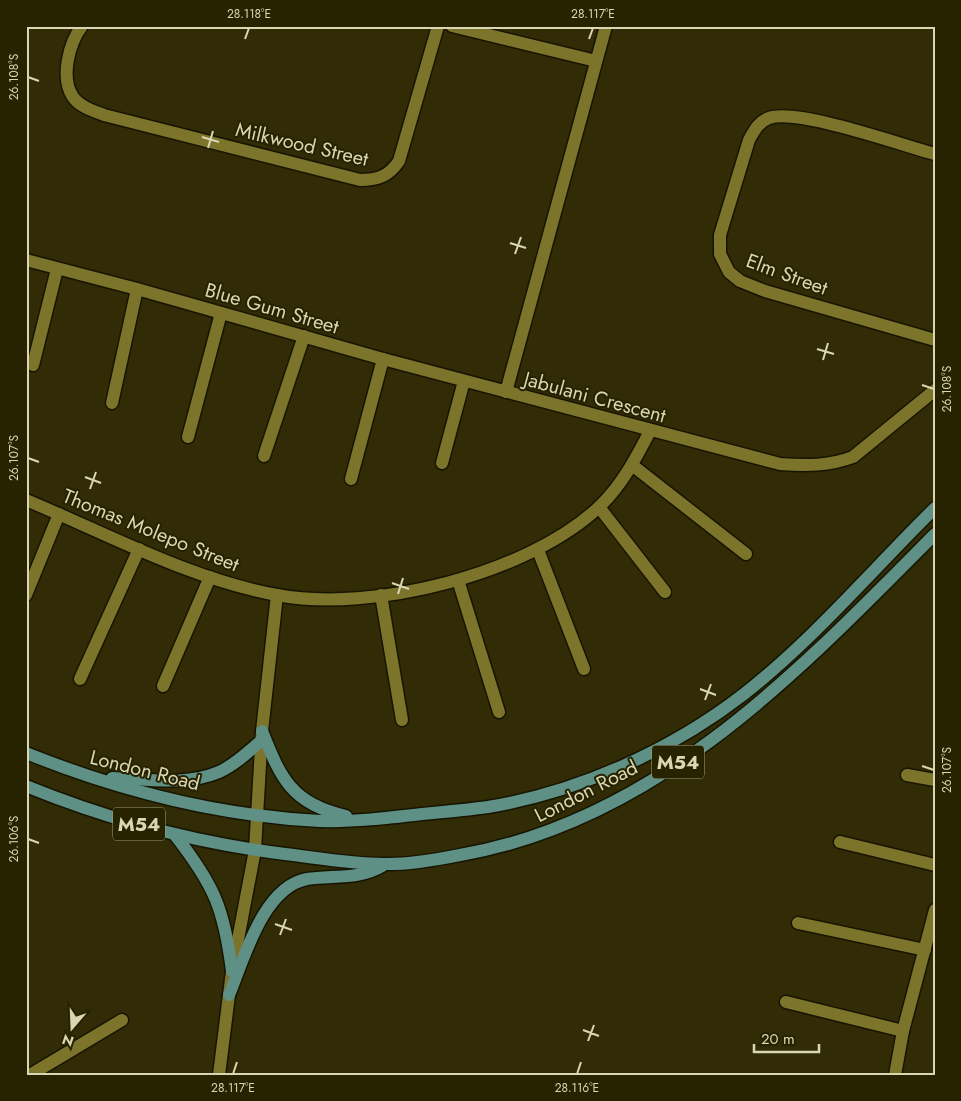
<svg xmlns="http://www.w3.org/2000/svg" width="961" height="1101" font-family="Jost,sans-serif">
	<rect width="100%" height="100%" fill="#312c05"/>
	<g fill="none" stroke-linecap="round" stroke-linejoin="round">
		<defs>
			<g id="minor">
				<path d="M82 26C69 43 60 78 73 97 80 107 94 111 104 115L360 180C378 180 389 176 399 161L438 26"/>
				<polyline points="452,26 596,61"/>
				<path d="M935 154C901 145 798 108 769 118 758 122 754 131 749 140L720 235V254L729 272 740 281 765 291 935 340"/>
				<path d="M26 260 137 289 383 359 780 464C806 466 829 466 853 457L935 390"/>
				<polyline points="33,365 57,269"/>
				<polyline points="506,392 606,26"/>
				<polyline points="112,403 137,289"/>
				<polyline points="188,437 221,313"/>
				<polyline points="264,456 304,336"/>
				<polyline points="442,463 464,381"/>
				<polyline points="632,465 746,554"/>
				<polyline points="351,479 383,359"/>
				<path d="M26 500C108 534 189 579 277 595 372 613 529 574 600 506 622 485 636 458 650 431"/>
				<polyline points="599,507 665,592"/>
				<polyline points="538,550 584,669"/>
				<polyline points="458,580 499,712"/>
				<polyline points="26,595 59,514"/>
				<polyline points="381,595 402,720"/>
				<polyline points="80,679 139,549"/>
				<polyline points="163,686 210,577"/>
				<polyline points="907,775 935,780"/>
				<polyline points="840,842 935,865"/>
				<polyline points="798,923 925,950"/>
				<polyline points="786,1002 903,1031"/>
				<polyline points="30,1075 122,1020"/>
				<polyline points="219,1075 232,971 255,850 262,731 277,595"/>
				<polyline points="895,1075 903,1031 935,910"/>
			</g>
			<g id="major">
				<path d="M262 731C281 779 292 804 346 816"/>
				<path d="M26 753C118 790 220 816 320 821 354 822 388 818 422 814 444 812 466 810 488 807 579 792 672 750 744 694 814 639 872 570 935 508"/>
				<path d="M112 778C147 779 186 786 219 772 235 765 249 751 262 740"/>
				<path d="M26 786C109 820 197 843 285 854 318 858 351 864 383 864 408 865 435 860 460 855 658 821 800 670 935 534"/>
				<path d="M175 835C214 885 224 908 232 971"/>
				<path d="M229 995C244 959 263 887 307 879 333 875 358 880 382 866"/>
			</g>
		</defs>
		<use href="#minor" stroke="#171501" stroke-width="15"/>
		<use href="#major" stroke="#171501" stroke-width="15"/>
		<use href="#minor" stroke="#7c742b" stroke-width="12"/>
		<use href="#major" stroke="#5e9085" stroke-width="12"/>
	</g>
	<path fill="none" stroke="#d9d6b3" stroke-width="2" d="M245 39 249 28M589 39 593 28M28 77 39 81M202 137 219 142M208 148 213 131M510 243 526 248M515 254 521 237M817 349 834 354M823 360 828 343M922 385 934 389M28 458 39 462M85 477 101 483M90 489 96 472M392 583 409 589M398 594 403 578M700 689 716 695M705 700 711 684M922 766 934 770M28 839 39 843M275 924 292 930M280 935 286 919M583 1030 599 1036M588 1041 594 1025M233 1074 237 1062M577 1074 581 1062"/>
	<g text-anchor="middle" stroke-width="4" stroke-linejoin="round" paint-order="stroke">
		<g fill="#272300" stroke="#a4a07d" stroke-width="1">
			<rect x="652" y="745.5" width="52" height="33" rx="4"/>
			<rect x="113" y="807.5" width="52" height="33" rx="4"/>
		</g>
		<g font-size="19" font-weight="bold" fill="#d9d6b3">
			<text x="678" y="769">M54</text>
			<text x="139" y="831">M54</text>
		</g>
		<g font-size="20" fill="#d9d6b3" stroke="#272300">
			<text transform="translate(302 144) rotate(13)" y="7">Milkwood Street</text>
			<text transform="translate(787 274) rotate(20)" y="7">Elm Street</text>
			<text transform="translate(272 308) rotate(16)" y="7">Blue Gum Street</text>
			<text transform="translate(595 397) rotate(15)" y="7">Jabulani Crescent</text>
			<text transform="translate(151 530) rotate(22)" y="7">Thomas Molepo Street</text>
			<text transform="translate(145 770) rotate(14)" y="7">London Road</text>
			<text transform="translate(586 791) rotate(-27)" y="7">London Road</text>
		</g>
	</g>
	<rect width="961" height="1101" fill="none" stroke="#272300" stroke-width="55"/>
	<g transform="translate(72 1028) rotate(199)" stroke="#272300" stroke-width="4" paint-order="stroke">
	<path d="M0-4L9 19L0 12L-9 19Z" fill="#d9d6b3"/>
	<text y="-8" font-size="14" font-weight="bold" text-anchor="middle" fill="#d9d6b3">N</text>
	</g>
	<path d="M754 1044v8h65v-8" fill="none" stroke="#d9d6b3" stroke-width="2.5"/>
	<text x="761" y="1044" font-size="15" fill="#d9d6b3" stroke="#272300" stroke-width="4" paint-order="stroke">20 m</text>
	<rect x="28" y="28" width="906" height="1046" fill="none" stroke="#d9d6b3" stroke-width="2"/>
	<g font-size="12" text-anchor="middle" fill="#d9d6b3">
		<text x="249" y="18">28.118°E</text>
		<text x="593" y="18">28.117°E</text>
		<text transform="translate(14 77) rotate(-90)" y="4">26.108°S</text>
		<text transform="translate(947 389) rotate(-90)" y="4">26.108°S</text>
		<text transform="translate(14 458) rotate(-90)" y="4">26.107°S</text>
		<text transform="translate(947 770) rotate(-90)" y="4">26.107°S</text>
		<text transform="translate(14 839) rotate(-90)" y="4">26.106°S</text>
		<text x="233" y="1092">28.117°E</text>
		<text x="577" y="1092">28.116°E</text>
	</g>
</svg>
